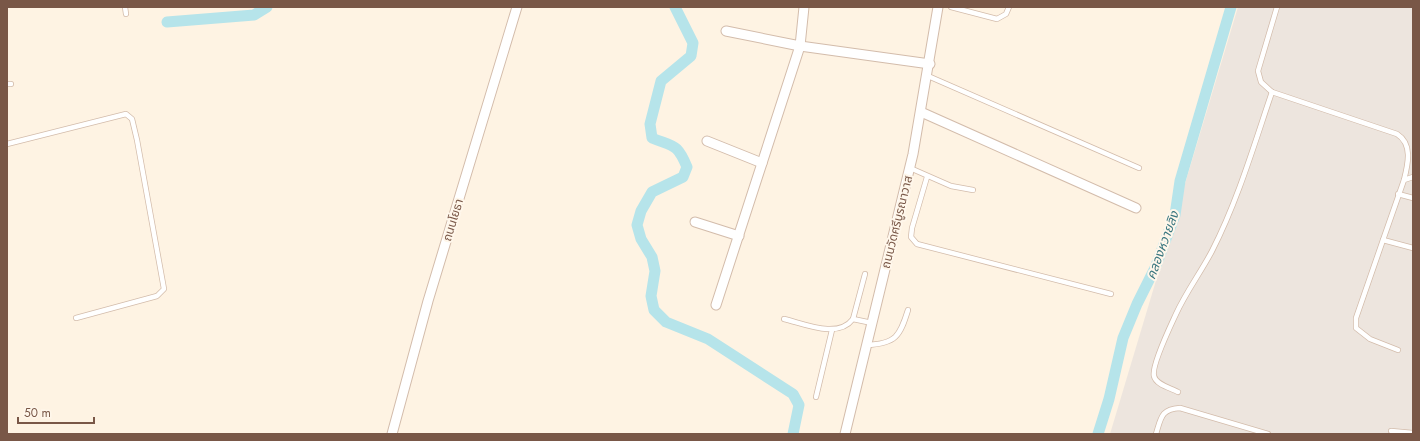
<svg xmlns="http://www.w3.org/2000/svg" width="1420" height="441" font-family="Jost,'Noto Sans Thai',sans-serif">
	<rect width="100%" height="100%" fill="#fef3e3"/>
	<polygon fill="#ede5de" points="1238,7 1413,7 1413,434 1110,434"/>
	<g fill="none" stroke-linecap="round" stroke-linejoin="round">
		<g stroke="#b6e4ea" stroke-width="11">
			<path d="M675 7 693 43 691 56 661 81 650 124 652 138C674 147 677 143 687 167L683 177 652 192 641 211 637 225 641 239 652 257 655 271 651 296 654 310 666 322 708 339 793 394 799 405 793 434"/>
			<polyline points="167,22 254,15 267,7"/>
			<polyline points="1098,434 1109,399 1123,338 1137,304 1155,268 1175,215 1180,181 1231,7"/>
		</g>
		<defs>
			<g id="service">
				<polyline points="125,7 126,14"/>
				<polyline points="951,7 997,19 1006,14 1009,7"/>
				<polyline points="928,76 1139,168"/>
				<polyline points="7,84 11,84"/>
				<polyline points="1272,92 1261,82 1258,71 1277,7"/>
				<polyline points="7,144 126,114 132,119 137,140 164,289 157,296 76,318"/>
				<polyline points="910,168 951,186 973,190"/>
				<polyline points="927,177 912,228 911,237 917,244 1111,294"/>
				<polyline points="1413,177 1404,180 1383,240 1413,248"/>
				<polyline points="1398,194 1413,198"/>
				<polyline points="1383,240 1356,318 1356,328 1370,339 1398,350"/>
				<path d="M784 319C805 324 838 339 853 319L872 323"/>
				<polyline points="853,319 865,274"/>
				<path d="M866 345C896 344 900 336 908 310"/>
				<path d="M1178 392C1171 388 1156 385 1154 376 1151 366 1171 325 1176 314 1186 292 1201 272 1212 251 1238 200 1254 145 1272 92L1397 134C1413 144 1408 164 1404 180"/>
				<polyline points="816,397 832,330"/>
				<polyline points="1391,431 1413,433"/>
				<path d="M1156 434C1161 418 1161 409 1180 408L1268 434"/>
			</g>
			<g id="minor">
				<polyline points="726,31 800,46 930,64"/>
				<polyline points="921,112 1136,208"/>
				<polyline points="707,141 762,163"/>
				<polyline points="695,222 739,236"/>
				<polyline points="716,305 800,46 804,7"/>
				<polyline points="392,434 428,301 517,7"/>
				<polyline points="845,434 913,154 938,7"/>
			</g>
		</defs>
		<use href="#service" stroke="#d3bcab" stroke-width="6"/>
		<use href="#minor" stroke="#d3bcab" stroke-width="11"/>
		<use href="#service" stroke="#fff" stroke-width="4.5"/>
		<use href="#minor" stroke="#fff" stroke-width="9"/>
	</g>
	<g text-anchor="middle" stroke-width="4" stroke-linejoin="round" paint-order="stroke">
		<g font-size="12" fill="#795747" stroke="#fff7eb">
			<text transform="translate(453 220) rotate(-73)" y="4">ถนนโยธา</text>
			<text transform="translate(897 222) rotate(-76)" y="4">ถนนวัดศรีบูรณาวาส</text>
		</g>
		<g font-size="13" font-style="italic" fill="#39767f" stroke="#fff7eb">
			<text transform="translate(1162 245) rotate(-70)" y="5">คลองหวายลิง</text>
		</g>
	</g>
	<rect width="1420" height="441" fill="none" stroke="#795747" stroke-width="16"/>
	<path d="M18 417v6h76v-6" fill="none" stroke="#795747" stroke-width="2"/>
	<text x="24" y="417" font-size="12" fill="#795747" stroke="#fff7eb" stroke-width="3" paint-order="stroke">50 m</text>
</svg>
